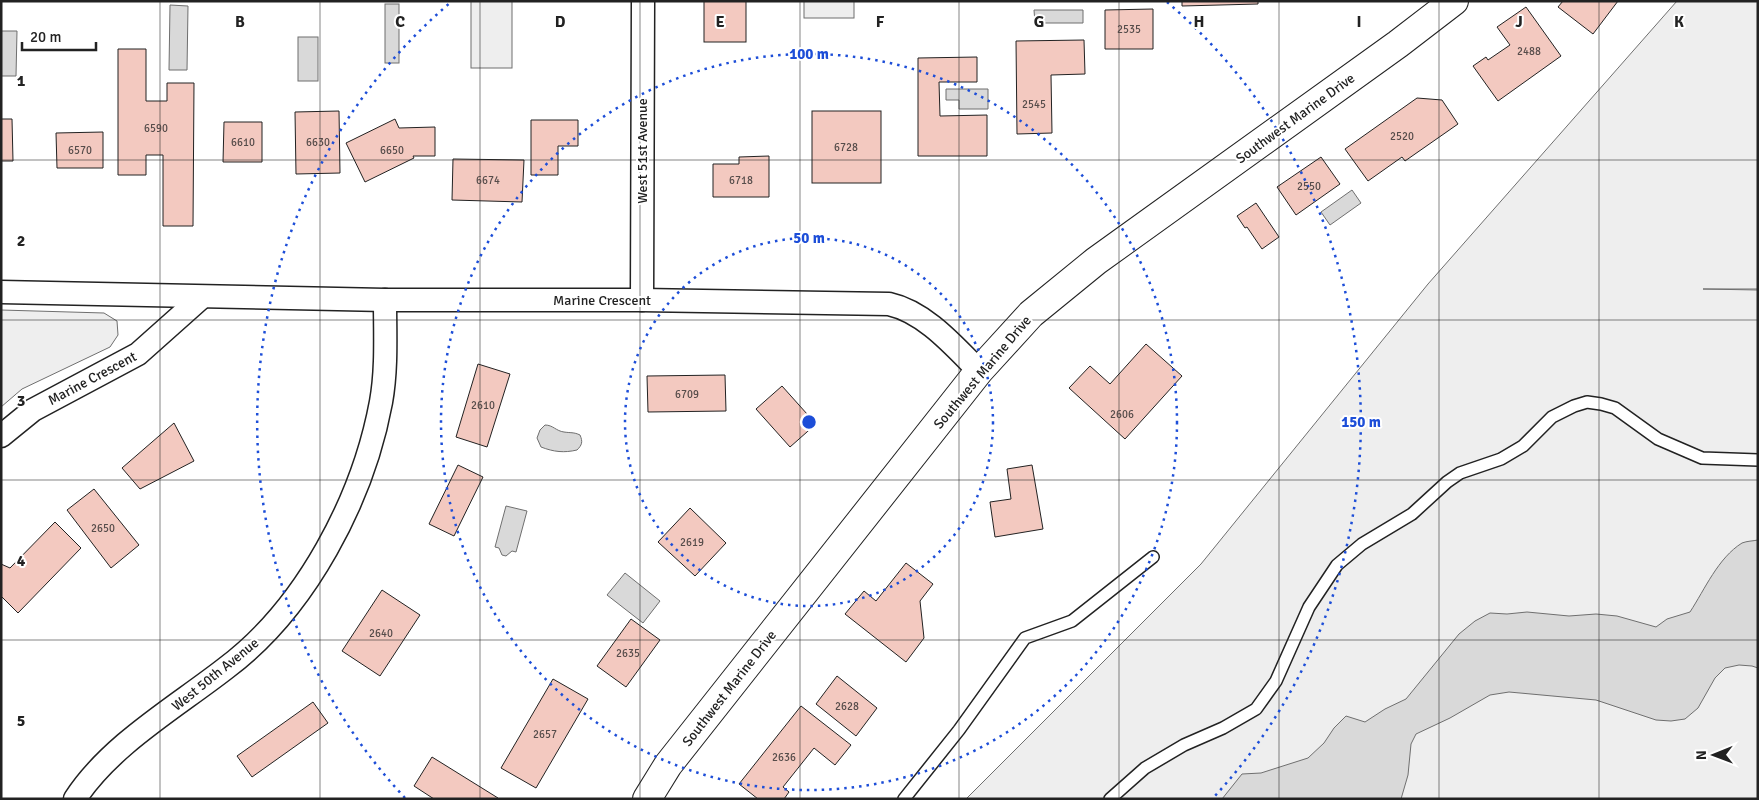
<svg xmlns="http://www.w3.org/2000/svg" width="1759" height="800" font-family="Signika,sans-serif">
	<rect width="100%" height="100%" fill="#fff"/>
	<g fill="#eee" stroke="#6f6f6f">
		<rect x="471" y="1" width="41" height="67"/>
		<rect x="804" y="1" width="50" height="17"/>
		<polygon points="1677,1 1758,1 1758,289 1703,289 1758,290 1758,799 966,799 1201,564 1428,284"/>
		<polygon points="1,310 104,313 117,321 118,335 110,347 22,389 1,407"/>
	</g>
	<g fill="#d9d9d9" stroke="#6f6f6f">
		<rect x="385" y="4" width="14" height="59"/>
		<polygon points="170,5 188,6 187,70 169,70"/>
		<polygon points="1034,10 1083,10 1083,23 1035,23"/>
		<polygon points="1,31 17,31 16,76 1,76"/>
		<rect x="298" y="37" width="20" height="44"/>
		<polygon points="946,89 988,89 988,109 959,109 959,100 946,100"/>
		<polygon points="1352,190 1361,203 1330,225 1321,212"/>
		<path d="M545 425C553 425 556 431 564 432 570 433 574 432 580 435 583 442 582 445 577 450 564 453 554 452 541 447L537 438 540 430Z"/>
		<polygon points="506,506 527,511 516,552 512,551 506,556 502,555 499,548 495,547"/>
		<path d="M1758 540V668L1752 666 1739 665 1725 668 1715 678 1698 708 1685 719 1671 721 1656 720 1596 700 1509 692 1490 695 1450 718 1416 734 1411 744 1408 775 1401 799H1222L1242 774 1261 773 1308 758 1324 743 1334 728 1346 716 1365 722 1385 709 1406 699 1459 634 1475 621 1490 613 1507 614 1527 612 1569 616 1596 614 1617 616 1656 627 1667 619 1690 612C1705 589 1718 558 1742 543 1747 541 1753 541 1758 540Z"/>
		<polygon points="625,573 660,601 643,623 607,595"/>
	</g>
	<g fill="#f3c9c0" stroke="#222">
		<rect x="704" y="1" width="42" height="41"/>
		<polygon points="1182,1 1258,1 1258,4 1182,6"/>
		<polygon points="1563,1 1618,1 1593,34 1558,7"/>
		<polygon points="1526,7 1561,56 1498,101 1473,66 1486,57 1488,60 1510,45 1497,27"/>
		<polygon points="1153,9 1153,49 1105,49 1105,10"/>
		<polygon points="1084,40 1085,74 1051,75 1052,133 1017,134 1016,41"/>
		<polygon points="118,49 146,49 146,101 167,101 167,83 194,83 193,226 163,226 163,155 146,155 146,175 118,175"/>
		<polygon points="977,57 977,82 939,82 940,116 987,115 987,156 918,156 918,58"/>
		<polygon points="1417,98 1442,100 1458,124 1405,161 1402,157 1368,181 1345,149"/>
		<polygon points="339,111 340,173 296,174 295,112"/>
		<rect x="812" y="111" width="69" height="72"/>
		<polygon points="1,119 12,119 13,161 1,161"/>
		<polygon points="395,119 399,128 435,127 435,156 413,156 414,158 365,182 346,143"/>
		<polygon points="531,120 578,120 578,146 558,146 558,175 531,175"/>
		<polygon points="224,122 262,122 262,162 223,162"/>
		<polygon points="103,132 103,168 57,168 56,133"/>
		<polygon points="769,156 769,197 713,197 713,164 739,164 739,157"/>
		<polygon points="1321,157 1340,184 1296,215 1277,187"/>
		<polygon points="453,159 524,160 522,202 452,200"/>
		<polygon points="1256,203 1279,237 1262,249 1247,227 1245,228 1237,216"/>
		<polygon points="1146,344 1182,376 1125,439 1069,388 1090,366 1110,384"/>
		<polygon points="478,364 510,374 487,447 456,437"/>
		<polygon points="725,375 726,411 648,412 647,376"/>
		<polygon points="782,386 816,424 790,447 756,409"/>
		<polygon points="174,423 194,461 140,489 122,468"/>
		<polygon points="458,465 483,477 454,536 429,524"/>
		<polygon points="1032,465 1043,529 995,537 990,502 1011,499 1007,469"/>
		<polygon points="94,489 139,545 111,568 67,510"/>
		<polygon points="690,508 726,543 695,576 658,542"/>
		<polygon points="55,522 81,548 18,613 1,596 1,564 10,568"/>
		<polygon points="906,563 933,584 920,601 924,638 906,662 845,614 864,591 876,601"/>
		<polygon points="382,590 420,615 380,676 342,651"/>
		<polygon points="631,619 660,640 626,687 597,666"/>
		<polygon points="837,676 877,708 856,736 816,704"/>
		<polygon points="553,679 588,699 536,788 501,768"/>
		<polygon points="313,702 328,723 252,777 237,756"/>
		<polygon points="801,706 851,745 835,765 814,748 783,787 789,792 784,799 758,799 739,784"/>
		<polygon points="432,757 498,798 498,799 434,799 414,786"/>
	</g>
	<g fill="none" stroke-linecap="round" stroke-linejoin="round">
		<defs>
			<g id="service">
				<polyline points="904,799 959,730 1025,638 1072,621 1153,557"/>
				<polyline points="1110,799 1145,768 1184,745 1223,728 1256,709 1276,681 1309,607 1337,565 1362,544 1412,514 1447,482 1460,473 1501,459 1523,446 1552,417 1574,406 1587,402 1601,404 1615,408 1658,439 1702,458 1758,460"/>
			</g>
			<g id="minor">
				<path d="M1 292 385 300H642L889 304C925 312 954 346 979 371"/>
				<polyline points="642,300 643,1"/>
				<polyline points="1,436 33,410 138,354 202,297"/>
				<path d="M75 799C110 745 176 707 226 668 306 608 363 499 381 402 387 369 385 333 385 300"/>
			</g>
			<polyline id="secondary" points="647,799 668,765 979,371 1031,314 1096,261 1398,44 1454,1"/>
		</defs>
		<use href="#service" stroke="#222" stroke-width="14"/>
		<use href="#minor" stroke="#222" stroke-width="25"/>
		<use href="#secondary" stroke="#222" stroke-width="30"/>
		<use href="#service" stroke="#fff" stroke-width="11"/>
		<use href="#minor" stroke="#fff" stroke-width="22"/>
		<use href="#secondary" stroke="#fff" stroke-width="28"/>
	</g>
	<path fill="none" stroke="#222" stroke-width="1" stroke-opacity="0.55" d="M160 1V799M320 1V799M480 1V799M640 1V799M800 1V799M959 1V799M1119 1V799M1279 1V799M1439 1V799M1599 1V799M1 160H1758M1 320H1758M1 480H1758M1 640H1758"/>
	<g fill="none" stroke="#1d4ed8" stroke-width="2.5" stroke-dasharray="2.5 5">
		<circle cx="809" cy="422" r="184"/>
		<circle cx="809" cy="422" r="368"/>
		<path d="M405 798A552 552 0 0 1 451 2M1167 2A552 552 0 0 1 1213 798"/>
	</g>
	<g text-anchor="middle" stroke-width="4" stroke-linejoin="round" paint-order="stroke">
		<g font-size="11" fill="#564c4a">
			<text x="1129" y="33">2535</text>
			<text x="1529" y="55">2488</text>
			<text x="1034" y="108">2545</text>
			<text x="156" y="132">6590</text>
			<text x="1402" y="140">2520</text>
			<text x="243" y="146">6610</text>
			<text x="318" y="146">6630</text>
			<text x="846" y="151">6728</text>
			<text x="80" y="154">6570</text>
			<text x="392" y="154">6650</text>
			<text x="488" y="184">6674</text>
			<text x="741" y="184">6718</text>
			<text x="1309" y="190">2550</text>
			<text x="687" y="398">6709</text>
			<text x="483" y="409">2610</text>
			<text x="1122" y="418">2606</text>
			<text x="103" y="532">2650</text>
			<text x="692" y="546">2619</text>
			<text x="381" y="637">2640</text>
			<text x="628" y="657">2635</text>
			<text x="847" y="710">2628</text>
			<text x="545" y="738">2657</text>
			<text x="784" y="761">2636</text>
		</g>
		<g font-size="14" fill="#222" stroke="#fff">
			<text transform="translate(1295 118) rotate(-36)" y="5">Southwest Marine Drive</text>
			<text transform="translate(642 151) rotate(-90)" y="5">West 51st Avenue</text>
			<text x="602" y="305">Marine Crescent</text>
			<text transform="translate(982 372) rotate(-50)" y="5">Southwest Marine Drive</text>
			<text transform="translate(92 378) rotate(-28)" y="5">Marine Crescent</text>
			<text transform="translate(215 674) rotate(-39)" y="5">West 50th Avenue</text>
			<text transform="translate(729 688) rotate(-52)" y="5">Southwest Marine Drive</text>
		</g>
	</g>
	<g font-size="16" text-anchor="middle" font-weight="bold" fill="#222" stroke="#fff" stroke-width="4" stroke-linejoin="round" paint-order="stroke">
		<text x="240" y="27">B</text>
		<text x="400" y="27">C</text>
		<text x="560" y="27">D</text>
		<text x="720" y="27">E</text>
		<text x="880" y="27">F</text>
		<text x="1039" y="27">G</text>
		<text x="1199" y="27">H</text>
		<text x="1359" y="27">I</text>
		<text x="1519" y="27">J</text>
		<text x="1679" y="27">K</text>
		<text x="21" y="86">1</text>
		<text x="21" y="246">2</text>
		<text x="21" y="406">3</text>
		<text x="21" y="566">4</text>
		<text x="21" y="726">5</text>
	</g>
	<circle cx="809" cy="422" r="8" fill="#1d4ed8" stroke="#fff" stroke-width="2.5"/>
	<g font-size="15" text-anchor="middle" font-weight="bold" fill="#1d4ed8" stroke="#fff" stroke-width="4" stroke-linejoin="round" paint-order="stroke">
		<text x="809" y="59">100 m</text>
		<text x="809" y="243">50 m</text>
		<text x="1361" y="427">150 m</text>
	</g>
	<rect width="1759" height="800" fill="none" stroke="#222222" stroke-width="5"/>
	<g transform="translate(1714 755) rotate(269)" stroke="#ffffff" stroke-width="4" paint-order="stroke">
	<path d="M0-4L9 19L0 12L-9 19Z" fill="#222222"/>
	<text y="-8" font-size="14" font-weight="bold" text-anchor="middle" fill="#222222">N</text>
	</g>
	<path d="M22 42v8h74v-8" fill="none" stroke="#222222" stroke-width="2.5"/>
	<text x="30" y="42" font-size="15" fill="#222222" stroke="#ffffff" stroke-width="4" paint-order="stroke">20 m</text>
</svg>
